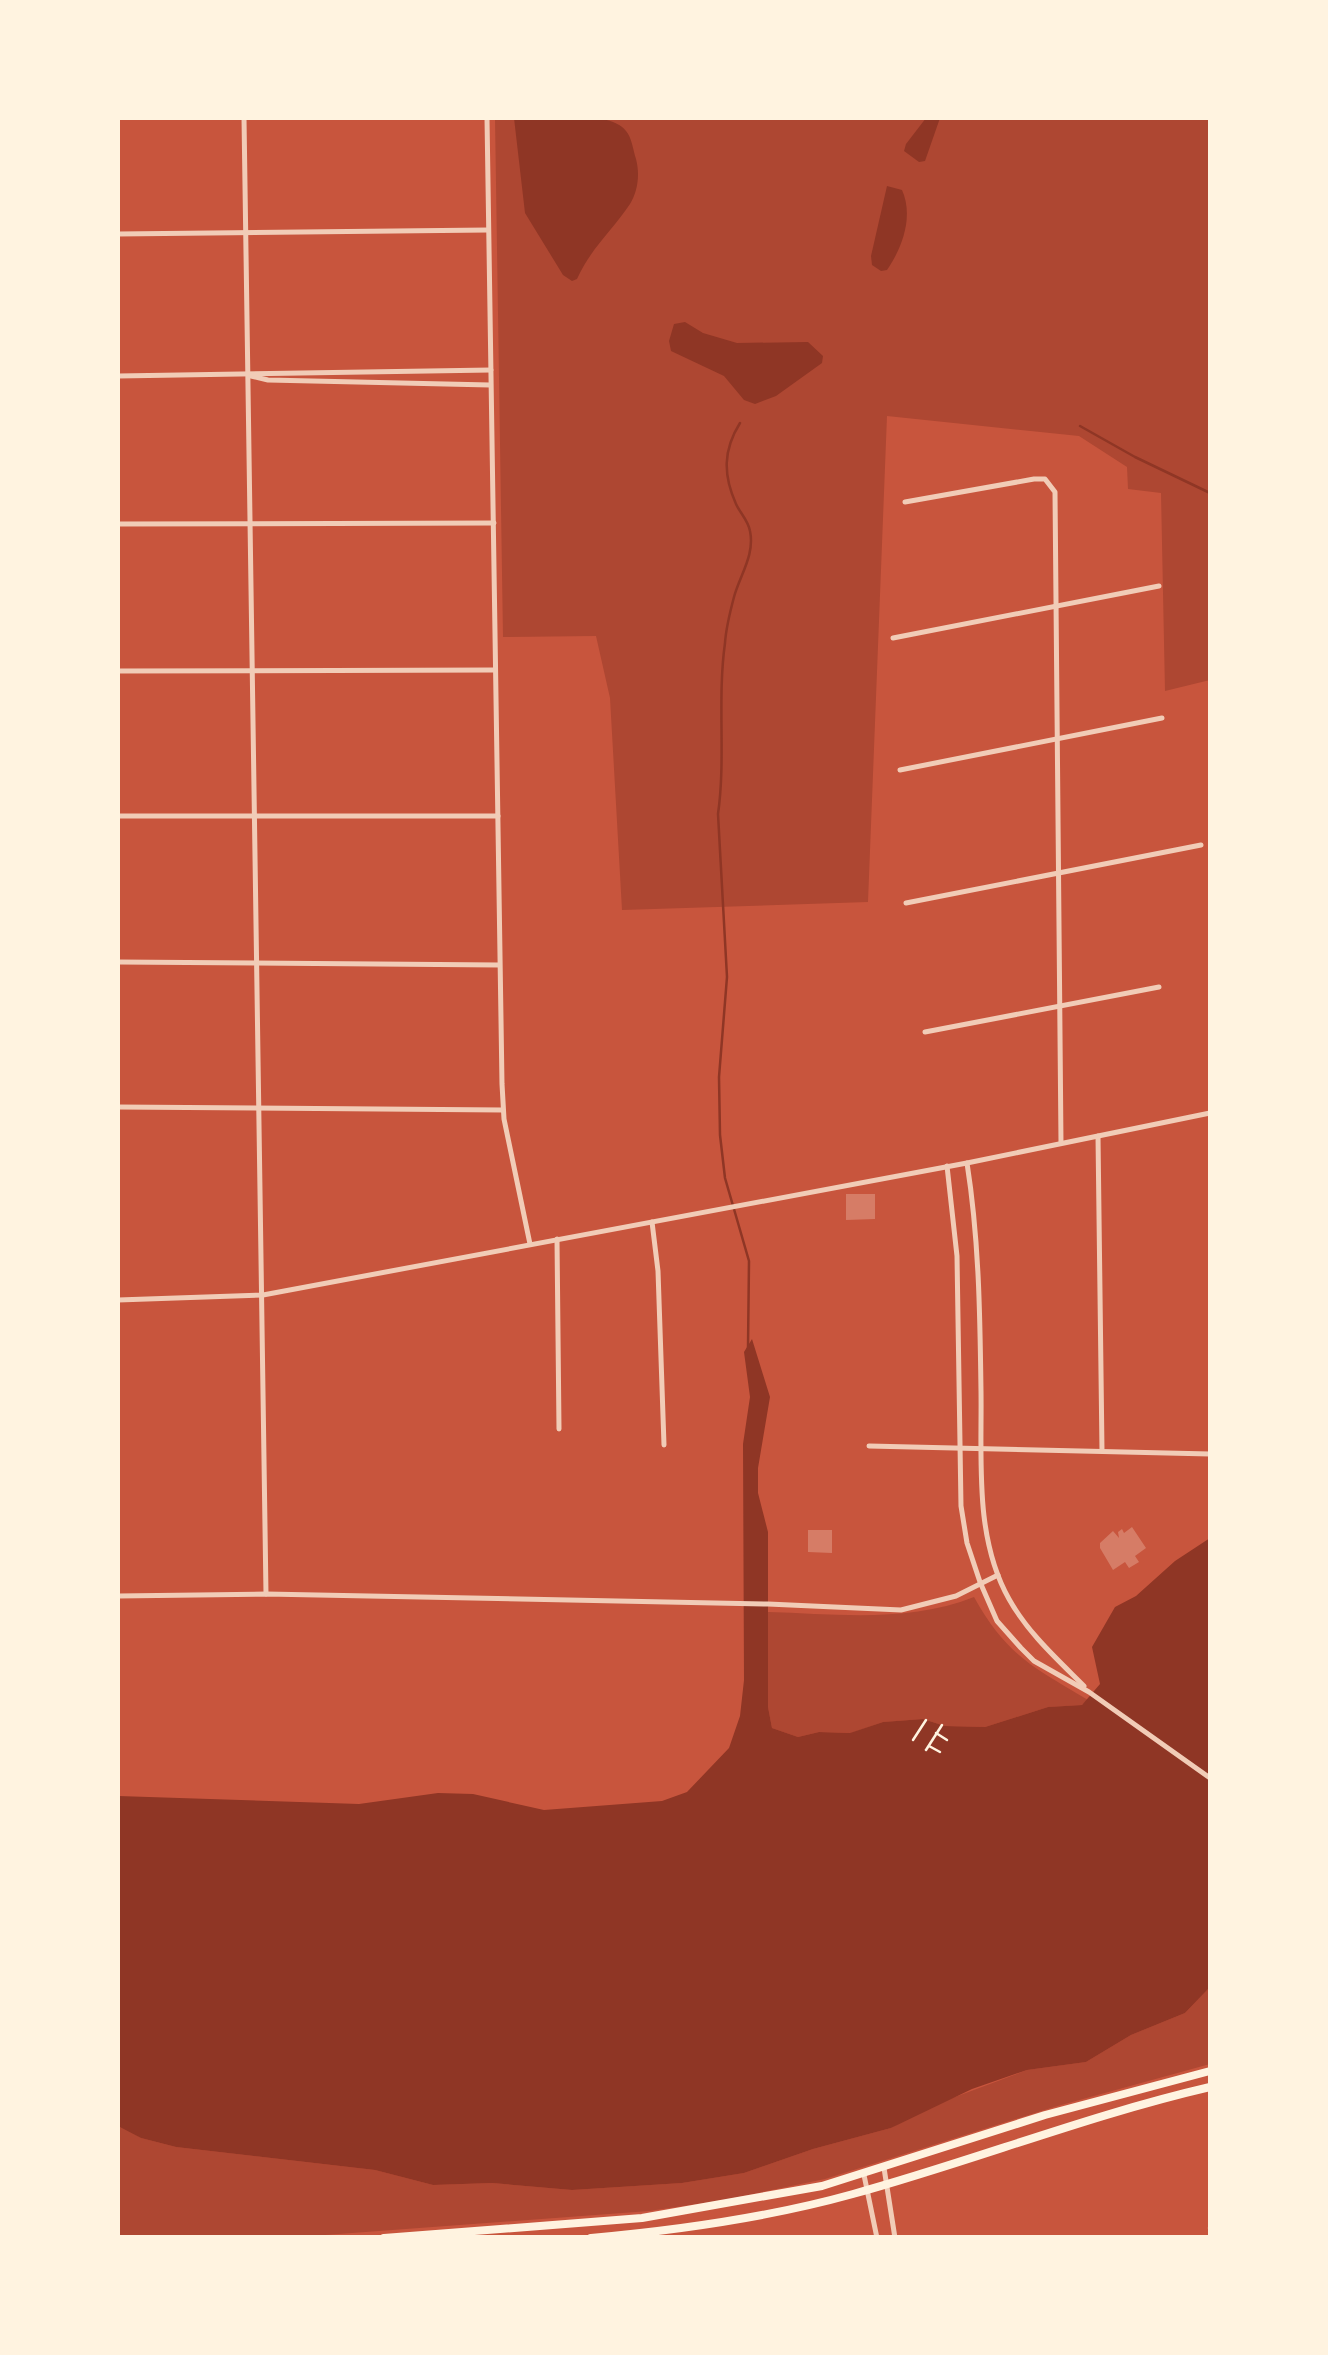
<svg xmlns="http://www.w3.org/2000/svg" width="1328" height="2355" font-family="Jost,sans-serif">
	<rect width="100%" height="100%" fill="#c8553d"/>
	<g fill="#ae4732">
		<polygon points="495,118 1210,118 1210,680 1165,691 1161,493 1128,489 1127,467 1079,436 887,416 868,902 622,910 610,698 596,636 503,637"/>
		<path d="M974 1597C1007 1656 1032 1666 1088 1700L1082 1705 1048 1707 985 1727 945 1726 923 1719 883 1722 851 1733 819 1732 798 1737 772 1728 768 1707V1612C837 1614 909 1623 974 1597Z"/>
		<polygon points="1210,1987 1210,2064 1054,2107 825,2179 724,2200 649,2211 298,2237 118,2237 118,2124 141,2138 176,2147 375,2170 433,2185 492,2183 572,2190 682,2183 744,2173 813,2149 891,2128 931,2106 1027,2070 1086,2062 1131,2035 1185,2013"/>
	</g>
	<g fill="#8f3625">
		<path d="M514 118C539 117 610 109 626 131 632 138 633 150 636 159 640 174 638 191 630 204 612 231 591 248 577 279L572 281 563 275 525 213Z"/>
		<polygon points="926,118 940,118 925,161 919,162 904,151 906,144"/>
		<path d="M887 186 902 190C914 217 902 248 887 270L881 271 872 265 871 256Z"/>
		<polygon points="685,322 703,333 737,343 808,342 823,356 822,363 776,396 755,404 744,400 724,376 671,351 669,341 674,324"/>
		<polygon points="752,1339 770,1397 758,1468 758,1493 768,1532 768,1707 772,1728 798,1737 819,1732 850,1733 883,1722 923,1719 945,1726 985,1727 1048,1707 1082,1705 1100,1684 1092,1647 1115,1607 1136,1596 1175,1561 1210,1538 1210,1987 1185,2013 1131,2035 1086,2062 1027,2070 972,2089 891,2128 813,2149 744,2173 682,2183 572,2190 492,2183 433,2185 375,2170 176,2147 141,2138 120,2127 118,2124 118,1796 359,1804 438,1793 473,1794 544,1810 662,1801 687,1792 729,1748 740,1716 744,1680 743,1444 750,1397 744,1352"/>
	</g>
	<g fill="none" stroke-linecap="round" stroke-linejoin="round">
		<g stroke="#8f3625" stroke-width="2.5">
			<path d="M740 423C723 450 723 475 736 504 740 513 748 520 750 531 755 555 740 575 734 597 730 612 726 628 725 643 717 700 726 758 718 814L727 977 719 1077 720 1135 725 1178 749 1261 748 1349"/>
			<polyline points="1080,426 1135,457 1210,493"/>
		</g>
	</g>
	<g fill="#d67c66">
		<polygon points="846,1194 875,1194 875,1219 846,1220"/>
		<polygon points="1132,1527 1146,1548 1135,1556 1139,1562 1129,1568 1125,1562 1113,1570 1100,1548 1100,1543 1113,1531 1119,1538 1118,1532 1122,1529 1124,1533"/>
		<polygon points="808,1530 832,1530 832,1553 808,1552"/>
	</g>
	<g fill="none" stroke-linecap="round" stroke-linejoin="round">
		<g stroke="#fff3e0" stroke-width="2.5">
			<polyline points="936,1733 947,1740"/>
			<polyline points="913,1740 926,1720"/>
			<polyline points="929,1746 940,1752"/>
			<polyline points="926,1750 942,1725"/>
		</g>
		<polyline stroke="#f1ccb7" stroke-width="2.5" points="1209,2228 1210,2228"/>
		<g stroke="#f1ccb7" stroke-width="5">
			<polyline points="244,118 266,1594"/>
			<polyline points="487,118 502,1084 504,1119 530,1244"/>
			<polyline points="118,234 488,230"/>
			<polyline points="118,376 491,370"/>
			<polyline points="251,376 268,380 490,385"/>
			<polyline points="905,502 1034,479 1045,479 1055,492 1061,1143"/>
			<polyline points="118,524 494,523"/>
			<polyline points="893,638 1159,586"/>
			<polyline points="118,671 494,670"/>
			<polyline points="900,770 1162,718"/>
			<polyline points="118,816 498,816"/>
			<polyline points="906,903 1201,845"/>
			<polyline points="118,962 499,965"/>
			<polyline points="925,1032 1159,987"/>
			<polyline points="118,1107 503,1110"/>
			<polyline points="1098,1136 1102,1451"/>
			<polyline points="652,1222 658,1271 664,1445"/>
			<polyline points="557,1239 559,1429"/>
			<polyline points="869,1446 1210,1454"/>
			<polyline points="884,2168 895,2238"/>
			<polyline points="864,2175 877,2238"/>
		</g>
		<g stroke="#f1ccb7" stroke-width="5">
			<path d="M967 1163C979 1239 980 1314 981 1391 982 1459 974 1537 1009 1599 1028 1633 1057 1659 1084 1686"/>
			<polyline points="947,1166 957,1256 961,1506 967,1543 980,1582 997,1621 1021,1648 1034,1661 1089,1692 1210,1778"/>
			<polyline points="118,1300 263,1295 967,1163 1210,1113"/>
			<polyline points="118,1596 266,1594 768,1604 901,1610 956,1596 998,1575"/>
		</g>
		<g stroke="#fff3e0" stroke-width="8">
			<polyline points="384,2238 642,2218 822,2186 1045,2115 1210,2071"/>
			<path d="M591 2238C680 2230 767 2218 853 2194 973 2161 1089 2115 1210 2087"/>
		</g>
	</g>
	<rect width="1328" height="2355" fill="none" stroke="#fff3e0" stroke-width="240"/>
</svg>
